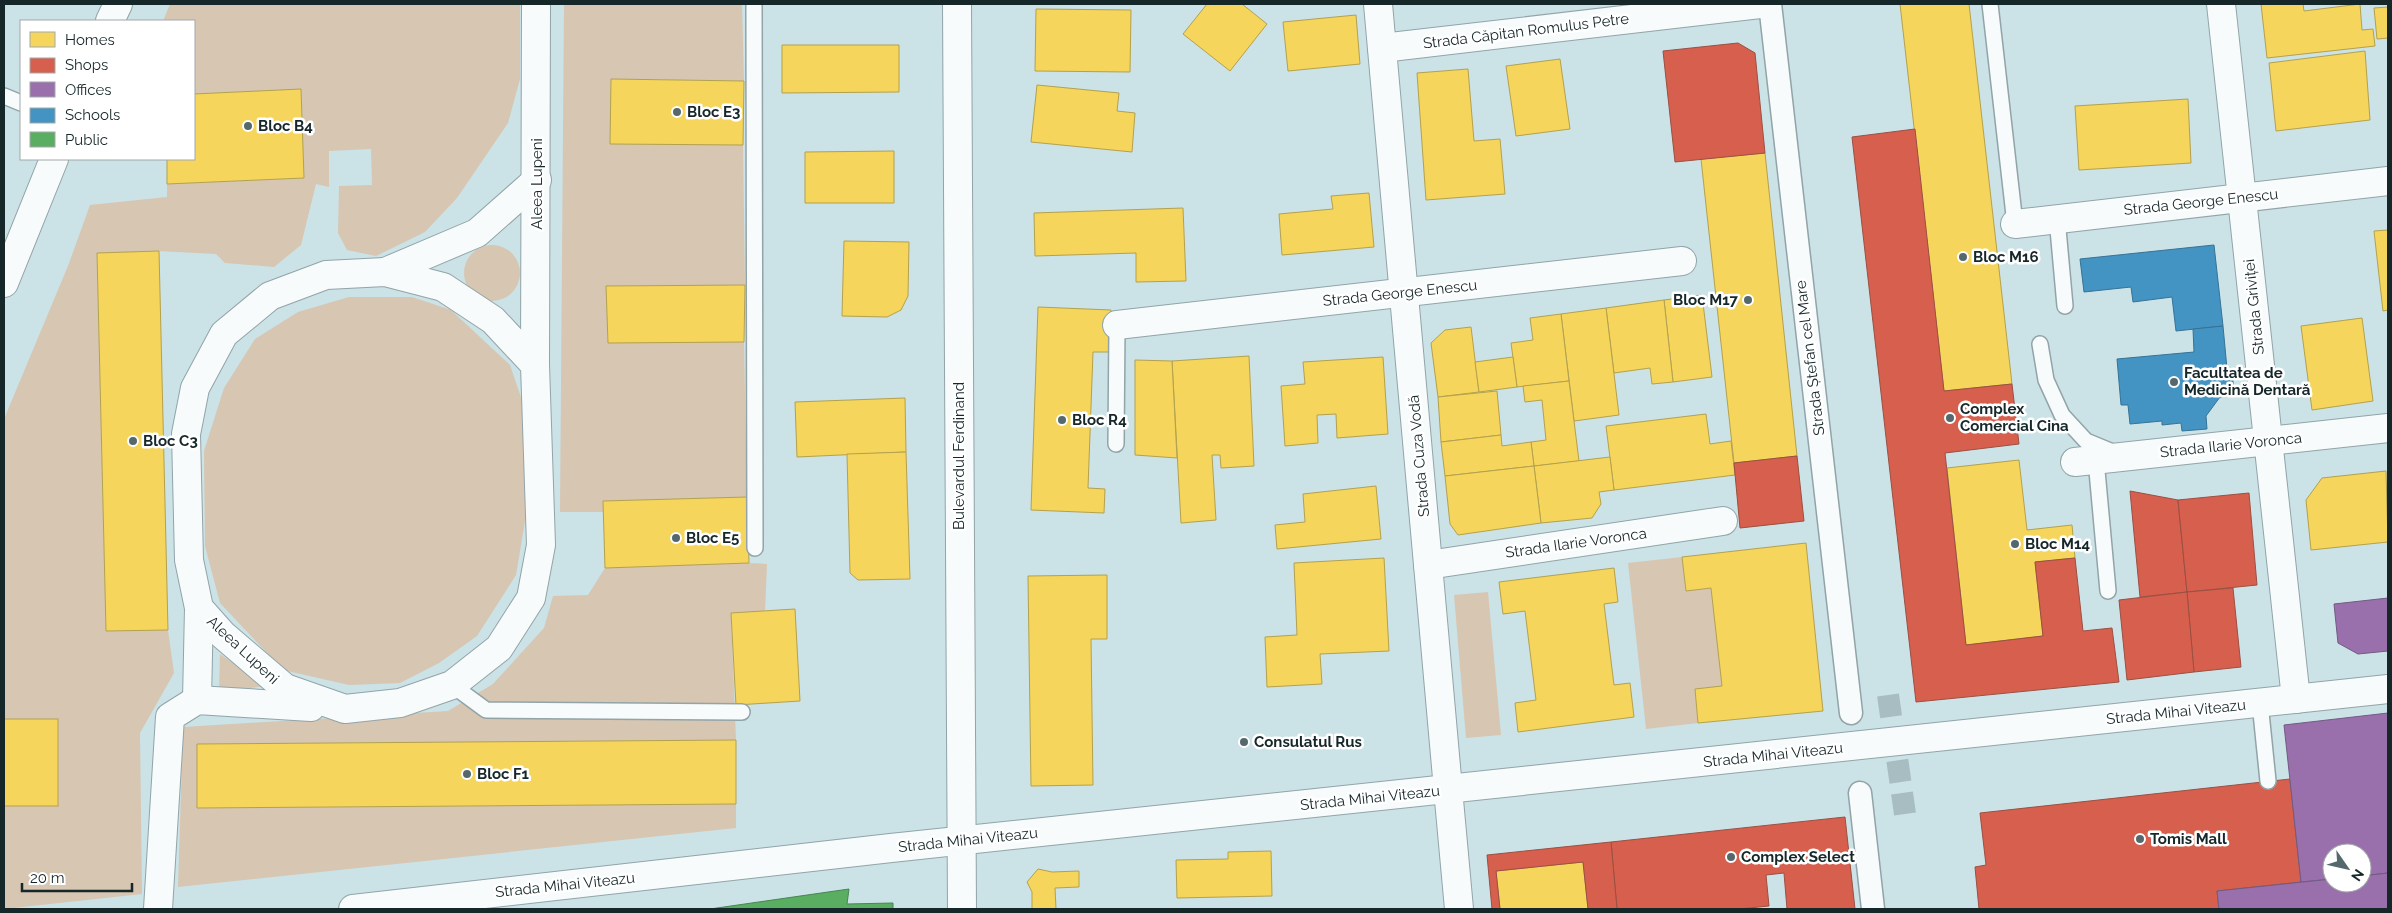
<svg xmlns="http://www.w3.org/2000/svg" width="2392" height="913" font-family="Raleway,sans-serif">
	<rect width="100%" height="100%" fill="#cbe2e7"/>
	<g fill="#d7c6b2">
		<polygon points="170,4 520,4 520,79 508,123 457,198 425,232 376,256 347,250 338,233 339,186 372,185 371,149 329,151 329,187 316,184 301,245 274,267 225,263 216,254 159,251 97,253 106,631 168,630 174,673 140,733 142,894 4,909 4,806 57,806 58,719 4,719 4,419 68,266 90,205 167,197 167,184 304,178 301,89 194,94 194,21 163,21"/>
		<polygon points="564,4 742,4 744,81 611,79 611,144 743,145 745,285 607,286 744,342 747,497 604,501 604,512 560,512"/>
		<circle cx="492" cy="273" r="28"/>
		<polygon points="349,297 412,297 451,310 510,365 526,412 528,503 516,575 477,636 439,663 400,683 349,685 283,670 220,603 205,546 204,451 224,388 255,339 298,312"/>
		<polygon points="1682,557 1686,591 1711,588 1722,686 1695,689 1698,723 1646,729 1628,563"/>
		<polygon points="749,563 767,564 765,611 731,613 736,740 197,744 198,808 736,804 736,828 178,887 183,727 448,711 493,684 544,628 553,596 588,595 605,568"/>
		<polygon points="1488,592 1501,735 1466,738 1454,595"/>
		<polygon points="220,654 265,686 219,692"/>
	</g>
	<g fill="#f6d55c" stroke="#b3a14d">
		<polygon points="1207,4 1242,4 1267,24 1230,71 1183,34"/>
		<polygon points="1900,4 1969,4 2012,384 1944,391"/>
		<polygon points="2261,4 2303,4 2304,11 2360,4 2362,30 2373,29 2375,46 2267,58"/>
		<polygon points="2388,7 2388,38 2377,39 2374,8"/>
		<polygon points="1036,9 1131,10 1130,72 1035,71"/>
		<polygon points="1356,15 1360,64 1288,71 1283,22"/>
		<polygon points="782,45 899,45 899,92 782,93"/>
		<polygon points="2365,51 2370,120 2276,131 2269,63"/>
		<polygon points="1560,59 1570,129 1516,136 1506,66"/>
		<polygon points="1468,69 1474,141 1500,139 1505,194 1426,200 1417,73"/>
		<polygon points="611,79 744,81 743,145 610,144"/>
		<polygon points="1037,85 1119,93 1117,111 1135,113 1132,152 1031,142"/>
		<polygon points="301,89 304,178 167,184 167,159 194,159 194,94"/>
		<polygon points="2188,99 2191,163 2079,170 2075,106"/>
		<polygon points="894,151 894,203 805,203 805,152"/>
		<polygon points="1765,153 1797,456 1734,463 1701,159"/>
		<polygon points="1369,193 1374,247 1282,255 1279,214 1333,209 1331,196"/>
		<polygon points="1183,208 1186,281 1136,282 1136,253 1035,256 1034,213"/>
		<polygon points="2388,230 2388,310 2383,311 2374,231"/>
		<polygon points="844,241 909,242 908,296 901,310 887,317 842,316"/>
		<polygon points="159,251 168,630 106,631 97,253"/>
		<polygon points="745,285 744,342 608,343 606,286"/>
		<polygon points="1702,295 1712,377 1673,382 1664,300"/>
		<polygon points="1664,300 1673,382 1652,384 1650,368 1614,373 1606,308"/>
		<polygon points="1038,307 1111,310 1109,352 1093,352 1088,488 1105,489 1104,513 1031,510"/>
		<polygon points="1606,308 1619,415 1574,421 1561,314"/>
		<polygon points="1561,314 1569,381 1517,387 1511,343 1533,340 1530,318"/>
		<polygon points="2362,318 2373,401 2312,410 2301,326"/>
		<polygon points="1471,327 1479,392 1438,397 1431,343 1445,330"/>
		<polygon points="1249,356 1254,466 1221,468 1220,455 1212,455 1216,520 1181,523 1172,361"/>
		<polygon points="1383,357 1388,434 1337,438 1336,414 1317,415 1318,443 1285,446 1281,386 1305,384 1303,362"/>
		<polygon points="1513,357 1517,387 1479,392 1475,362"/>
		<polygon points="1135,360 1172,361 1177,458 1135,455"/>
		<polygon points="1569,381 1579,461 1534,466 1531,442 1546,440 1542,400 1525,402 1523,386"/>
		<polygon points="1497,391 1501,435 1441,442 1438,397"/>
		<polygon points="905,398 906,452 797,457 795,402"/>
		<polygon points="1706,414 1710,444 1731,441 1735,475 1614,490 1606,426"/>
		<polygon points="1501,435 1502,446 1531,442 1534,466 1445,476 1441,442"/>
		<polygon points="906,452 910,579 858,580 850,573 847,454"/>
		<polygon points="1610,457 1614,490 1599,492 1601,504 1592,518 1541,523 1534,466"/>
		<polygon points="2019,460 2027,530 2072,525 2075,558 2035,562 2043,636 1966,645 1947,468"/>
		<polygon points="1534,466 1541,523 1458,535 1450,524 1445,476"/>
		<polygon points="2386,471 2388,542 2311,550 2306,500 2322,478"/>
		<polygon points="1376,486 1381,539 1277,549 1275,525 1305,522 1303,494"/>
		<polygon points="747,497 749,563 605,568 603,501"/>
		<polygon points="1806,543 1823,711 1698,723 1695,689 1722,686 1711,588 1686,591 1682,557"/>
		<polygon points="1384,558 1389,651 1320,654 1322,684 1267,687 1265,637 1297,635 1294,563"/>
		<polygon points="1614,568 1618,602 1604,604 1614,685 1630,683 1634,717 1518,732 1515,703 1536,700 1525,611 1503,614 1499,582"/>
		<polygon points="1107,575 1107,639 1091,639 1093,785 1031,786 1028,576"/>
		<polygon points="795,609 800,701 736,705 731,613"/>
		<rect x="4" y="719" width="54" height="87"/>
		<polygon points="736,740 736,804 197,808 197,744"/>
		<polygon points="1271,851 1272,896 1177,898 1176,860 1228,859 1228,852"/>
		<polygon points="1583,862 1588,909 1500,909 1496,871"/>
		<polygon points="1038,869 1052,872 1079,871 1079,887 1055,888 1056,909 1032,909 1032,892 1027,882"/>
	</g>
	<g fill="#d6604d" stroke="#9c4f42">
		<polygon points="1738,43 1755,53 1765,153 1675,162 1663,51"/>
		<polygon points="1915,129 1944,391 2012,384 2019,444 1945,453 1966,645 2043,636 2035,562 2075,558 2083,631 2112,628 2119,682 1916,702 1852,137"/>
		<polygon points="1797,456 1804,521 1740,528 1734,463"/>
		<polygon points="2130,491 2178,500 2187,592 2140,597"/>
		<polygon points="2249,493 2257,585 2187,592 2178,500"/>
		<polygon points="2233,588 2241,667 2194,672 2187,592"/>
		<polygon points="2187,592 2194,672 2127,680 2119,600"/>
		<polygon points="2290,779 2301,882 2217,891 2219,909 1979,909 1975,867 1986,865 1980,813"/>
		<polygon points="1845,817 1855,909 1787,909 1784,873 1766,875 1769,906 1739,909 1617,909 1611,842"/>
		<polygon points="1611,842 1617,909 1588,909 1583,862 1496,871 1500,909 1492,909 1487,855"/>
	</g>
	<g fill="#9970ab" stroke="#725a84">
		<polygon points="2388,598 2388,651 2358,654 2338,643 2334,604"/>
		<polygon points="2388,713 2388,873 2362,876 2362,853 2332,853 2332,879 2301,882 2284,725"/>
		<polygon points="2388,873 2388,909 2219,909 2217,891 2332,879 2332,883 2362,883 2362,876"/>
	</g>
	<g fill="#4393c3" stroke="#367395">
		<polygon points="2214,245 2223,326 2176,331 2172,297 2133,302 2131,287 2084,292 2080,259"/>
		<polygon points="2223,326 2227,369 2232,369 2234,396 2220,397 2206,416 2207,429 2182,431 2181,423 2162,425 2162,421 2130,424 2128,405 2121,405 2117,359 2194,352 2193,329"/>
	</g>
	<polygon fill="#5aae61" stroke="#468650" points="849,889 847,904 893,903 893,909 710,909"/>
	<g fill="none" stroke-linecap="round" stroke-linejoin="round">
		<polyline stroke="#a7bdc1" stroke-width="22" stroke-dasharray="22 11" stroke-linecap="butt" points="1888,695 1905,814"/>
		<defs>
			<g id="service">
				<polyline points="754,4 755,548"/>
				<polyline points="1990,4 2015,224"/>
				<polyline points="4,96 21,103"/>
				<polyline points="2057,218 2065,306"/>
				<polyline points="2040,344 2046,380 2062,415 2086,441 2115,453"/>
				<polyline points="1116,444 1117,325"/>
				<polyline points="2096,460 2108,591"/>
				<polyline points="452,685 486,710 742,712"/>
				<polyline points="2260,703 2268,781"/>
			</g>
			<g id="pedestrian">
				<polyline points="1770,4 1851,713"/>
				<polyline points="1860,793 1873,909"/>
			</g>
			<g id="minor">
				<polyline points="1378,4 1448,789"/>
				<polyline points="2221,4 2296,699"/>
				<polyline points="1382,48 1760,4"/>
				<polyline points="2015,224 2388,181"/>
				<polygon points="385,272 443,287 493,320 535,365 541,545 531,598 499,648 452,685 400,703 345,709 285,688 223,635 199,608 189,560 186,434 195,388 224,334 270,296 326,275"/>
				<polyline points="385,272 477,233 537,180"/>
				<polyline points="1117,325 1682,261"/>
				<polyline points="535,365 536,4"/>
				<polyline points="2075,462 2388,428"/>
				<polyline points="1428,565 1723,521"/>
				<polyline points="197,700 199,608"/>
				<polyline points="158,909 170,717 197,700 311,707"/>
			</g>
			<g id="tertiary">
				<polyline points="110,21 118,4"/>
				<polyline points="4,283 54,159"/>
				<polyline points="1448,789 1459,909"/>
				<polyline points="353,909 891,848 2388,689"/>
			</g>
			<polyline id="secondary" points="957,4 962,909"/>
		</defs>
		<use href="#service" stroke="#92a4a8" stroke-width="18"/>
		<use href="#pedestrian" stroke="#92a4a8" stroke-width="25"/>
		<use href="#minor" stroke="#92a4a8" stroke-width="30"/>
		<use href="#tertiary" stroke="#92a4a8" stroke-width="30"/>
		<use href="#secondary" stroke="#92a4a8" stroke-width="30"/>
		<use href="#service" stroke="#f7fbfb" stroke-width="15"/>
		<use href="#pedestrian" stroke="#f7fbfb" stroke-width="22"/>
		<use href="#minor" stroke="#f7fbfb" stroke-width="28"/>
		<use href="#tertiary" stroke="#f7fbfb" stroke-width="28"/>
		<use href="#secondary" stroke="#f7fbfb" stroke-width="28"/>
	</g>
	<g fill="#55686c" stroke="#fff" stroke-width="2">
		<circle cx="677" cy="112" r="5"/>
		<circle cx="248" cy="126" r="5"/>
		<circle cx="1963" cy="257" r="5"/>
		<circle cx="1748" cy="300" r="5"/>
		<circle cx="2174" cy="382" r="5"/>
		<circle cx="1950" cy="418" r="5"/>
		<circle cx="1062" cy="420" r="5"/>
		<circle cx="133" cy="441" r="5"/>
		<circle cx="676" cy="538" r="5"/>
		<circle cx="2015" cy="544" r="5"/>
		<circle cx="1244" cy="742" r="5"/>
		<circle cx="467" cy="774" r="5"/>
		<circle cx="2140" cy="839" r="5"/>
		<circle cx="1731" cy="857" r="5"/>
	</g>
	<g text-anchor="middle" stroke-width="5" stroke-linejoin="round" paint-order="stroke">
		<g font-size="15" fill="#16272a" stroke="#fff">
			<text transform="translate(1526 31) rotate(-7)" y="5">Strada Căpitan Romulus Petre</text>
			<text transform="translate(537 184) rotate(-90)" y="5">Aleea Lupeni</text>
			<text transform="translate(2201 202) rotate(-6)" y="5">Strada George Enescu</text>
			<text transform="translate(1400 293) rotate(-6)" y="5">Strada George Enescu</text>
			<text transform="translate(2254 307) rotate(-96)" y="5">Strada Griviței</text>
			<text transform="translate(1810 358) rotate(-97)" y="5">Strada Ștefan cel Mare</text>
			<text transform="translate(2231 445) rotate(-6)" y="5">Strada Ilarie Voronca</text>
			<text transform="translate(959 456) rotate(-90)" y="5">Bulevardul Ferdinand</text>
			<text transform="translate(1419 456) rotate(-95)" y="5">Strada Cuza Vodă</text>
			<text transform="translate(1576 543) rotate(-8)" y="5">Strada Ilarie Voronca</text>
			<text transform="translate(243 650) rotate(43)" y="5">Aleea Lupeni</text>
			<text transform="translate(2176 712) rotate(-6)" y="5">Strada Mihai Viteazu</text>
			<text transform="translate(1773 755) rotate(-6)" y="5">Strada Mihai Viteazu</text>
			<text transform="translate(1370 798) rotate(-6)" y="5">Strada Mihai Viteazu</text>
			<text transform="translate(968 840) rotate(-6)" y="5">Strada Mihai Viteazu</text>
			<text transform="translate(565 885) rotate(-6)" y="5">Strada Mihai Viteazu</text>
		</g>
		<g font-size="15" font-weight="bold" fill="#16272a" stroke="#fff" text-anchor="start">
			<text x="687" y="117">Bloc E3</text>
			<text x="258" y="131">Bloc B4</text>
			<text x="1973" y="262">Bloc M16</text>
			<text x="1738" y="305" text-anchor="end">Bloc M17</text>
			<text x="2184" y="378">Facultatea de<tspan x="2184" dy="17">Medicină Dentară</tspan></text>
			<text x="1960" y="414">Complex<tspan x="1960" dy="17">Comercial Cina</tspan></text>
			<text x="1072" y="425">Bloc R4</text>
			<text x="143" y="446">Bloc C3</text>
			<text x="686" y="543">Bloc E5</text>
			<text x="2025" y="549">Bloc M14</text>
			<text x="1254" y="747">Consulatul Rus</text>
			<text x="477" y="779">Bloc F1</text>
			<text x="2150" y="844">Tomis Mall</text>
			<text x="1741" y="862">Complex Select</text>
		</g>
	</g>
	<rect width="2392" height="913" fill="none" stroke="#16272a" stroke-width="10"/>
	<rect x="20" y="20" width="175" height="140" fill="#ffffff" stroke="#a2a9aa"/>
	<rect x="30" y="32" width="25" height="15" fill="#f6d55c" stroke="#a2a9aa"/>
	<text x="65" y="45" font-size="15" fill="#16272a">Homes</text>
	<rect x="30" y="58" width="25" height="15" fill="#d6604d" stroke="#a2a9aa"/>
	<text x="65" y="70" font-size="15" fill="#16272a">Shops</text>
	<rect x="30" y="82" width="25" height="15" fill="#9970ab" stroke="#a2a9aa"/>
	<text x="65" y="95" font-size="15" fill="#16272a">Offices</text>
	<rect x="30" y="108" width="25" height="15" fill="#4393c3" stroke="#a2a9aa"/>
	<text x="65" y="120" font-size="15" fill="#16272a">Schools</text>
	<rect x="30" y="132" width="25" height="15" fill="#5aae61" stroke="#a2a9aa"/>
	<text x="65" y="145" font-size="15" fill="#16272a">Public</text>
	<g transform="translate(2347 868) rotate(124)"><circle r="24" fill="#ffffff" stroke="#a2a9aa"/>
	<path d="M0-4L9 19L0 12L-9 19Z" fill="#55686c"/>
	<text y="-8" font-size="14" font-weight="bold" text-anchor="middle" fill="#16272a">N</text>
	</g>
	<path d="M22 883v8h110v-8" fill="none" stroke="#16272a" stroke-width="2.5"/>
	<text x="30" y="883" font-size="15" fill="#16272a" stroke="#ffffff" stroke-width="4" paint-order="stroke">20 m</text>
</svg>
